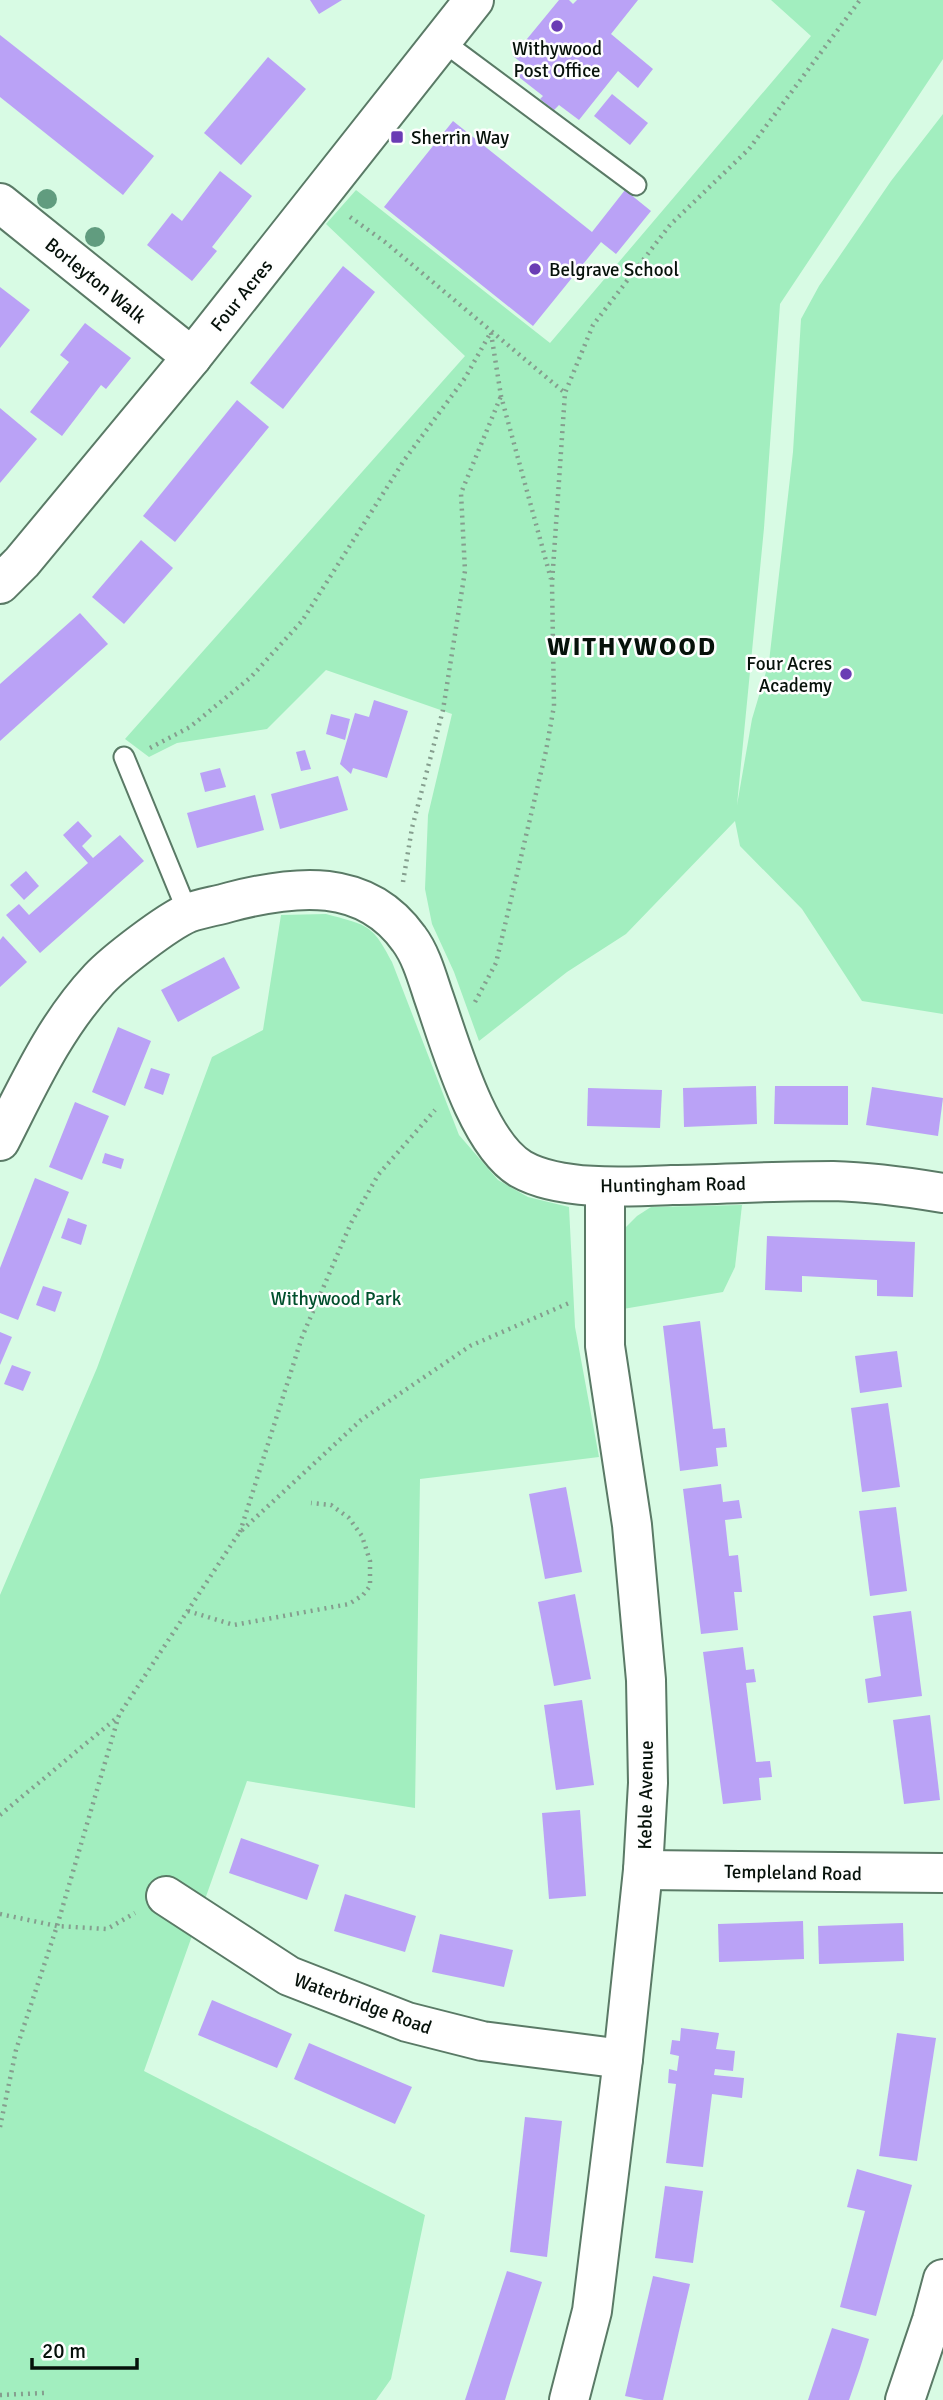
<svg xmlns="http://www.w3.org/2000/svg" width="943" height="2400" font-family="Signika,sans-serif">
	<rect width="100%" height="100%" fill="#d8fbe4"/>
	<g fill="#a2eebf">
		<polygon points="771,0 943,0 943,59 780,304 764,528 737,805 752,719 769,662 793,452 801,319 819,286 891,181 943,114 943,1014 862,1001 802,909 740,846 735,821 626,934 567,972 479,1041 454,972 432,924 425,889 428,815 452,714 326,670 267,729 177,743 149,757 125,739 465,356 326,224 356,190 550,343 811,36"/>
		<path d="M326 914C366 925 372 923 392 962L459 1135 498 1180 528 1197 569 1207 575 1327 599 1457 420 1479 415 1808 247 1781 144 2071 425 2215 391 2379 376 2400H0V1595L97 1368 212 1057 263 1030 281 915Z"/>
		<polygon points="742,1205 735,1267 723,1292 623,1309 622,1238 626,1227 637,1216 651,1207"/>
	</g>
	<g fill="#baa2f6">
		<polygon points="310,0 342,0 319,14"/>
		<polygon points="559,0 569,0 573,4 577,0 638,0 611,34 653,69 638,88 618,71 579,120 559,105 554,110 540,99 543,96 515,74 523,64 513,56"/>
		<polygon points="0,35 154,156 123,195 0,97"/>
		<polygon points="268,57 306,89 241,165 204,133"/>
		<polygon points="612,94 648,123 630,145 594,116"/>
		<polygon points="453,121 592,232 625,190 651,211 616,254 601,242 533,326 384,207"/>
		<polygon points="220,171 252,196 212,247 217,251 192,281 147,245 172,213 182,221"/>
		<polygon points="343,266 375,292 283,409 250,383"/>
		<polygon points="0,287 30,310 0,348"/>
		<polygon points="85,323 131,358 106,389 101,385 62,436 30,412 69,362 60,355"/>
		<polygon points="237,400 269,427 175,542 143,516"/>
		<polygon points="0,408 37,439 0,483"/>
		<polygon points="141,540 173,568 124,624 92,597"/>
		<polygon points="80,613 108,644 0,741 0,684"/>
		<polygon points="374,700 408,711 387,778 353,768 351,774 340,764 355,713 369,717"/>
		<polygon points="331,714 350,719 345,740 326,734"/>
		<polygon points="305,750 311,769 301,771 296,752"/>
		<polygon points="220,768 226,787 205,792 200,773"/>
		<polygon points="338,776 348,810 280,829 271,794"/>
		<polygon points="255,795 264,830 197,848 187,813"/>
		<polygon points="78,821 92,836 82,846 93,858 120,835 144,861 40,953 6,915 19,904 29,915 88,863 63,835"/>
		<polygon points="26,871 39,886 24,900 10,885"/>
		<polygon points="3,936 27,962 0,987 0,940"/>
		<polygon points="224,957 240,988 178,1022 161,990"/>
		<polygon points="118,1027 151,1041 125,1106 92,1092"/>
		<polygon points="151,1068 170,1074 163,1095 144,1088"/>
		<polygon points="756,1086 757,1124 684,1127 683,1088"/>
		<polygon points="775,1086 848,1086 848,1125 774,1124"/>
		<polygon points="872,1087 943,1098 938,1136 866,1125"/>
		<polygon points="588,1088 662,1090 660,1128 587,1126"/>
		<polygon points="75,1102 109,1116 82,1180 49,1167"/>
		<polygon points="105,1153 124,1159 121,1169 102,1163"/>
		<polygon points="35,1178 69,1192 18,1320 0,1313 0,1268"/>
		<polygon points="68,1218 87,1225 81,1245 61,1238"/>
		<polygon points="767,1236 915,1242 913,1297 877,1296 877,1280 802,1276 802,1292 765,1290"/>
		<polygon points="43,1286 62,1292 55,1312 36,1305"/>
		<polygon points="700,1321 713,1429 725,1428 727,1447 716,1448 718,1466 680,1471 663,1326"/>
		<polygon points="0,1332 12,1337 0,1365"/>
		<polygon points="897,1351 902,1387 860,1393 855,1356"/>
		<polygon points="12,1365 31,1372 23,1391 4,1384"/>
		<polygon points="888,1403 900,1487 862,1492 851,1408"/>
		<polygon points="721,1484 723,1502 739,1500 742,1518 725,1520 729,1556 738,1555 742,1592 734,1592 738,1630 701,1634 683,1489"/>
		<polygon points="566,1487 582,1572 545,1579 529,1494"/>
		<polygon points="896,1507 907,1591 870,1596 859,1511"/>
		<polygon points="575,1594 591,1679 554,1686 538,1602"/>
		<polygon points="911,1611 922,1696 868,1703 865,1679 881,1676 873,1616"/>
		<polygon points="743,1647 746,1670 754,1669 756,1682 746,1683 756,1762 770,1761 772,1777 759,1778 761,1800 723,1804 703,1652"/>
		<polygon points="582,1700 594,1785 556,1790 544,1705"/>
		<polygon points="930,1715 940,1800 904,1804 893,1720"/>
		<polygon points="580,1810 586,1896 549,1899 542,1813"/>
		<polygon points="241,1838 319,1865 307,1900 229,1873"/>
		<polygon points="345,1894 416,1916 405,1952 334,1931"/>
		<polygon points="803,1921 804,1959 719,1962 718,1924"/>
		<polygon points="903,1923 904,1961 819,1964 818,1926"/>
		<polygon points="440,1934 513,1950 504,1987 432,1972"/>
		<polygon points="212,2000 292,2034 277,2068 198,2035"/>
		<polygon points="681,2028 719,2033 716,2049 735,2051 733,2071 715,2069 714,2075 744,2078 742,2098 712,2094 703,2167 666,2163 676,2084 668,2083 669,2069 677,2071 679,2056 670,2054 672,2040 680,2041"/>
		<polygon points="897,2033 936,2038 917,2161 879,2156"/>
		<polygon points="309,2043 412,2087 395,2124 294,2079"/>
		<polygon points="525,2117 562,2121 547,2257 510,2252"/>
		<polygon points="857,2169 912,2185 876,2316 840,2307 865,2211 847,2207"/>
		<polygon points="665,2186 703,2191 693,2263 655,2258"/>
		<polygon points="507,2271 542,2282 511,2380 505,2400 465,2400"/>
		<polygon points="653,2276 690,2284 663,2400 644,2400 625,2396"/>
		<polygon points="832,2328 869,2339 860,2368 849,2400 808,2400"/>
	</g>
	<g fill="none" stroke-linecap="round" stroke-linejoin="round">
		<defs>
			<g id="service">
				<polyline points="441,40 636,185"/>
				<polyline points="124,757 188,913"/>
			</g>
			<g id="minor">
				<polyline points="0,203 192,357"/>
				<polyline points="0,584 22,562 192,357 474,0"/>
				<path d="M0 1141C29 1084 55 1026 99 979 115 962 167 922 188 913 201 908 217 906 230 902 295 885 365 877 409 939 421 955 427 977 433 995 450 1043 477 1143 521 1169 560 1191 628 1187 672 1185 726 1184 779 1181 833 1181 869 1182 907 1187 943 1193"/>
				<polyline points="643,1870 943,1873"/>
				<polyline points="166,1896 289,1976 407,2022 482,2041 623,2059"/>
				<polyline points="569,2400 592,2311 623,2059 643,1870 648,1783 646,1680 632,1525 605,1346 605,1187"/>
				<polyline points="905,2400 932,2320 943,2279"/>
			</g>
		</defs>
		<use href="#service" stroke="#5a7a66" stroke-width="23"/>
		<use href="#minor" stroke="#5a7a66" stroke-width="42"/>
		<g stroke="#859e8e" stroke-width="4.5" stroke-dasharray="2 5" stroke-linecap="butt">
			<polyline points="350,217 385,242 565,393"/>
			<polyline points="491,333 501,396 551,579"/>
			<polyline points="150,748 190,727 251,677 302,621 405,459 465,378 491,332"/>
			<polyline points="403,882 412,828 443,710 465,571 461,493 501,396"/>
			<polyline points="475,1002 496,963 546,751 554,706 552,583 565,393 593,325 670,225 749,149 860,0"/>
			<polyline points="240,1532 302,1337 351,1223 378,1175 435,1110"/>
			<polyline points="188,1611 234,1625 349,1604 363,1595 370,1586 370,1561 362,1536 349,1518 331,1505 311,1503"/>
			<polyline points="0,1815 119,1716"/>
			<polyline points="0,1914 57,1926 107,1929 135,1913"/>
			<polyline points="0,2127 16,2050 57,1926 119,1715 239,1533 361,1420 470,1346 569,1303"/>
			<polyline points="0,2395 44,2393"/>
		</g>
		<use href="#service" stroke="#fff" stroke-width="19"/>
		<use href="#minor" stroke="#fff" stroke-width="38"/>
	</g>
	<g fill="#619c7f">
		<circle cx="47" cy="199" r="10"/>
		<circle cx="95" cy="237" r="10"/>
	</g>
	<g fill="#6a3cb4" stroke="#fefefe" stroke-width="2.5">
		<circle cx="557" cy="26" r="7"/>
		<rect x="390" y="130" width="14" height="14" rx="3.5"/>
		<circle cx="535" cy="269" r="7"/>
		<circle cx="846" cy="674" r="7"/>
	</g>
	<g text-anchor="middle" stroke-width="5" stroke-linejoin="round" paint-order="stroke">
		<g font-size="19" fill="#06110a" stroke="#fefefe" text-anchor="start">
			<text x="557" y="55" text-anchor="middle">Withywood<tspan x="557" dy="22">Post Office</tspan></text>
			<text x="411" y="144">Sherrin Way</text>
			<text x="549" y="276">Belgrave School</text>
			<text x="832" y="670" text-anchor="end">Four Acres<tspan x="832" dy="22">Academy</tspan></text>
		</g>
		<g font-size="19" fill="#06110a" stroke="#fefefe">
			<text transform="translate(96 280) rotate(39)" y="7">Borleyton Walk</text>
			<text transform="translate(241 295) rotate(-51)" y="7">Four Acres</text>
			<text transform="translate(673 1184) rotate(-1)" y="7">Huntingham Road</text>
			<text transform="translate(645 1795) rotate(-89)" y="7">Keble Avenue</text>
			<text transform="translate(793 1872) rotate(1)" y="7">Templeland Road</text>
			<text transform="translate(363 2003) rotate(20)" y="7">Waterbridge Road</text>
		</g>
		<g font-size="19" fill="#004f2c" stroke="#fefefe">
			<text x="336" y="1305">Withywood Park</text>
		</g>
		<g font-size="26" font-weight="bold" letter-spacing="2" fill="#06110a" stroke="#fefefe">
			<text x="632" y="655">WITHYWOOD</text>
		</g>
	</g>
	<path d="M32 2358v10h105v-10" fill="none" stroke="#06110a" stroke-width="3.5"/>
	<text x="42" y="2358" font-size="21" fill="#06110a" stroke="#fefefe" stroke-width="5" paint-order="stroke">20 m</text>
</svg>
